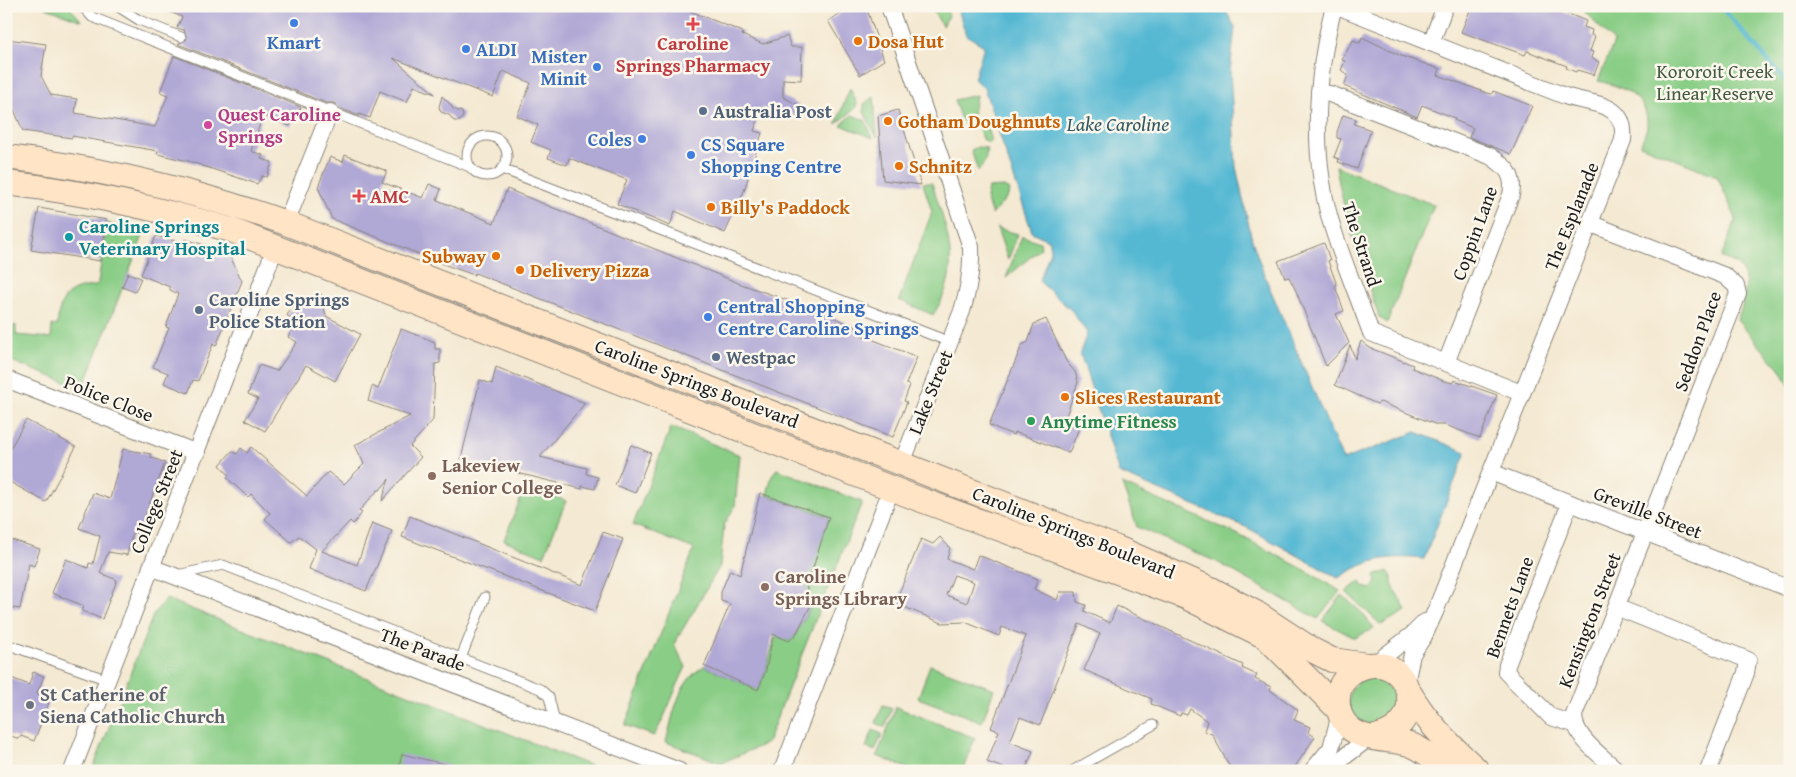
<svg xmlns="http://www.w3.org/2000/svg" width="1796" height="777" font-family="'Gentium Book Plus',serif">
	<rect width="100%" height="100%" fill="#fbf7ec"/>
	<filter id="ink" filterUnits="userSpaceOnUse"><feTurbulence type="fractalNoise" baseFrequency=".02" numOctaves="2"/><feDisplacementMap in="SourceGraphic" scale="10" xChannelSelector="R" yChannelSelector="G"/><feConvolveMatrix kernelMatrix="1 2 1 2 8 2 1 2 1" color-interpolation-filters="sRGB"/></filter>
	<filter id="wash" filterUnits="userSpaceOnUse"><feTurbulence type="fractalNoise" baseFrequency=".0096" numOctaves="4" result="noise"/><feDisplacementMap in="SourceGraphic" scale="20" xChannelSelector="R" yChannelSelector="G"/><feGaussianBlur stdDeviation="1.12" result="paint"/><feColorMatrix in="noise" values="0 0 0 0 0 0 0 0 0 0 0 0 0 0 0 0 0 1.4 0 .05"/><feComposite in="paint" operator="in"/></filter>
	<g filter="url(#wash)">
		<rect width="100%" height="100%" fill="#f4e9d2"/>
		<g fill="#89cd86" stroke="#527451">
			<polygon points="46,6 68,6 82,21 46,8"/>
			<polygon points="931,6 946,6 949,16 942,26"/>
			<path d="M1579 6H1790V388L1783 373 1737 320C1744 303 1753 278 1736 264 1732 261 1725 259 1721 258L1736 219 1717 176 1640 145C1642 140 1646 133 1647 127 1650 97 1621 86 1598 81L1614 42Z"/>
			<polygon points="850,88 857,103 855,109 836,124"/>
			<polygon points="976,95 972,122 968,128 960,117 954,100"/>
			<polygon points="874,96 877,137 864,112 864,104"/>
			<polygon points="852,115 865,120 873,138 841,125"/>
			<polygon points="984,118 991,141 989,143 982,139 978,125"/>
			<path d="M978 147 986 148C988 156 983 167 978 171L971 150Z"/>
			<path d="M1336 166 1434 205 1387 323 1379 317C1362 267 1344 219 1336 166Z"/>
			<path d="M923 183H932C947 232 964 268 933 315L899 300 932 212Z"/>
			<polygon points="1004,187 1009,190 1008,196 992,215 986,198 988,188"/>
			<path d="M107 223 144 233 83 389 6 359V339L9 328 16 325V335L51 338 52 325 57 326C60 297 67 288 95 286L98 283Z"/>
			<polygon points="997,228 1018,234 1008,260"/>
			<polygon points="1022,236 1040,242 1041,248 1006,278"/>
			<path d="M671 427 740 455 735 506 724 525 720 566 674 644 686 667C674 690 667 714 654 736L625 725 694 549 633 525Z"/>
			<path d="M777 469 862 502 767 743 721 763 666 742C674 713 677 683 704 666L758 690 766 670 776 635 789 641 795 636 812 604 809 602 806 582 829 517 767 495 772 475Z"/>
			<polygon points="1122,484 1235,533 1305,570 1340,591 1318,619 1217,562 1137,527"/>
			<polygon points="526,485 566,501 544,556 504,540"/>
			<polygon points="1388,571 1392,577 1392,584 1406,611 1381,625 1346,592 1360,581 1363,587 1372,589 1376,581 1374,576"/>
			<polygon points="1342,595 1362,613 1374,628 1355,638 1322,621"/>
			<polygon points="166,599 604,771 92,771 154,613"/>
			<polygon points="930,665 994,689 982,722 918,698"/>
			<circle cx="1373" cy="701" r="24"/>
			<polygon points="883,705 892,708 885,727 876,723"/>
			<polygon points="896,707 975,738 962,771 914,771 877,756"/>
			<polygon points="873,730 882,734 875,751 866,747"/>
		</g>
		<path fill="#54b8d3" stroke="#386a78" d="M963 6H1217L1227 13 1235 27 1230 72 1236 167 1252 240 1263 272 1343 460 1416 432 1466 452 1424 559C1387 555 1369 559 1338 578L1248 528 1119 473 1080 353 1087 333 1072 311 1039 281 1050 252V241L1032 232 984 88 974 79 984 46 966 35 959 12Z"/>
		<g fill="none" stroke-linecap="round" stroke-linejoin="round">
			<polyline stroke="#54b8d3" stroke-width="4.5" points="1720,6 1790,86"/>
		</g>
		<g id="blocks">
			<g fill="#b0a8d5" fill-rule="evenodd">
				<polygon points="156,6 677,6 743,32 742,35 763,44 787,36 791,47 802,47 801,80 783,79 783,97 804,108 799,118 783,109 782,115 762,108 754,131 762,133 744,191 725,233 675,211 670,226 617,204 627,180 569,158 567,165 548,158 551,150 531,142 538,125 517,116 531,83 503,71 493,97 393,58 435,94 414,86 407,102 380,91 370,118 359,114 359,116 339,108 334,103 326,103 178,44 187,39 184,30 177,28 182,17"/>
				<polygon points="852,6 866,6 884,60 860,75 828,21"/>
				<polygon points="1472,6 1563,6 1561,11 1586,21 1584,27 1592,30 1591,35 1595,37 1590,51 1593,52 1591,58 1599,62 1594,75 1577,70 1576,72 1566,68 1567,66 1527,51 1525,55 1461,32"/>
				<polygon points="1362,37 1401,56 1440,69 1438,75 1487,93 1492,94 1493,91 1532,106 1511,154 1469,137 1473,128 1454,120 1455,118 1422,105 1417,117 1344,86 1348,75 1341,70 1345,61 1342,60 1353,40 1360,43"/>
				<polygon points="7,39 46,44 41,76 51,95 77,99 75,113 155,127 168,95 160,92 174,56 301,107 295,122 292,121 290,126 263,115 251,151 263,155 261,159 272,162 267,177 262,176 257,184 188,161 157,154 158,151 72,136 72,138 23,131 6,91"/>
				<polygon points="442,96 450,104 453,109 462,112 463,116 460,121 454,121 449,115 441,112 439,107"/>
				<polygon points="898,110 906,136 921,185 883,180 878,116"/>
				<polygon points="1343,115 1356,119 1354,124 1371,130 1357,169 1338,162 1339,159 1334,157 1341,139 1337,138 1337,132"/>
				<polygon points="345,155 387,171 382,182 423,198 429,184 441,189 437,200 494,223 507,189 741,284 821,312 863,330 861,335 917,357 906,384 910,385 904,401 907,402 893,437 475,273 474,275 443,264 332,219 318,187 330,157 343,162"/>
				<polygon points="39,208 107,220 100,261 31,250"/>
				<polygon points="156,236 184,243 185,239 228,252 242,281 216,346 213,344 198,381 193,380 188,393 164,383 168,373 153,367 169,328 166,327 178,294 170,290 170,287 141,275"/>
				<polygon points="1324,243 1330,260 1328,261 1337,285 1335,286 1337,292 1344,311 1336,314 1349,343 1326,366 1296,291 1289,277 1285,278 1278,261"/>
				<polygon points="128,273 141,278 135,292 122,287"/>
				<polygon points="321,294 326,316 360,334 335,381 306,365 265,431 245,420 258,399 248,394 259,365 277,371 297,342 288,337 295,324 287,315 296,304"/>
				<polygon points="1046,319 1066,361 1075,372 1078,382 1064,422 1079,428 1069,453 1023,435 1014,432 1013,435 989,425 1022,345 1028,342 1034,324"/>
				<polygon points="401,329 435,342 435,349 440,349 440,363 435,364 433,420 410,446 421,457 382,501 389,479 380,490 378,490 359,511 362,513 353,524 350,521 322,551 357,565 372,523 392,531 366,591 309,569 316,549 299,536 291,542 265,519 270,513 251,494 248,497 227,478 229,475 220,465 232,451 237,454 241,448 247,453 251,447 307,496 328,472 344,484 364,464 355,445 410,416 368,401 372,386 378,389"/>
				<polygon points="1361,341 1370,348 1413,365 1412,368 1444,381 1453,383 1454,380 1497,395 1480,438 1445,425 1437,425 1380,402 1377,404 1335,385 1350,345 1355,359"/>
				<polygon points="496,367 585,403 540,457 587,468 586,474 598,477 595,489 582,486 582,489 461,459 480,380 492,384"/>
				<polygon points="26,420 76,447 46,502 6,480 6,456"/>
				<polygon points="631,445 651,453 635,493 615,485"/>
				<polygon points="123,449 151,454 151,457 165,463 138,534 133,532 127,555 108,552 100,573 117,580 102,619 82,611 84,606 52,593 66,559 88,568 89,563 93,564 100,536 79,528 93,493 110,499"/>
				<polygon points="760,493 829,517 812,571 806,582 809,602 812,603 795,636 789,641 773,634 766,670 758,690 704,666 730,604 721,601 721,592 730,570 740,575"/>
				<polygon points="410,516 582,585 603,532 623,539 595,611 402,537"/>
				<path d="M940 537 950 548 947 559 973 569 978 555 1038 579 1034 589 1057 600 1060 592H1076L1077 602 1086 605 1084 611 1110 623 1117 606 1243 665 1242 668 1257 675 1255 679 1271 687 1270 690 1298 710 1294 720 1310 727 1308 732 1315 737 1292 771H1232L1212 734 1204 731 1207 721 1190 709 1187 715 1181 713 1180 716 1151 704 1152 699 1084 670 1100 634 1079 624 1040 725 1020 717 1010 742 1033 751 1025 771H1012L987 762 999 731 991 728 1026 636 1002 627 999 636 965 622 942 623 895 603 921 539 933 544ZM954 575 974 582 967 603 946 595Z"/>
				<polygon points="6,538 40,549 34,566 29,564 20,609 6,607"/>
				<polygon points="33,672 44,676 37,693 46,697 45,701 49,703 34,741 21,736 19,739 6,734 6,676 29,685"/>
				<polygon points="402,754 453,766 452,771 398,771"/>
			</g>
		</g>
	</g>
	<g filter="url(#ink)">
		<use href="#blocks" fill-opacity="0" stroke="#888277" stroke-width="1"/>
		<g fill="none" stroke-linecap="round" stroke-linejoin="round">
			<defs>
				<g id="lane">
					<polyline points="82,6 92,17 470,167"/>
					<polyline points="117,6 139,20 181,37"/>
					<circle cx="487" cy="156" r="20"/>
					<polyline points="502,169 950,342"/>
					<polyline points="177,575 223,565 264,581 540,689 549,697 555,722"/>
					<polyline points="6,644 108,680"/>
					<polyline points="461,658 485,597"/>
					<polyline points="1072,771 1153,725"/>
				</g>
				<g id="street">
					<path d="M889 6 971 247C972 270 969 289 962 311L902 463"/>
					<path d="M1334 6C1315 79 1310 160 1334 232 1345 266 1359 299 1371 333L1521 393"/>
					<path d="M1337 6 1565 96C1591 105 1627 101 1623 140L1435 612 1424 636 1412 654 1406 684"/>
					<polyline points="1431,43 1445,6"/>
					<path d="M1319 92 1330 94 1490 156C1507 167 1515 175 1511 195L1446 363"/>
					<polyline points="286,223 330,112"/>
					<path d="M1589 223 1725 276 1736 286 1738 294 1574 715C1574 738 1602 756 1618 771"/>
					<polyline points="6,379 197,453"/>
					<polyline points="1491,472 1790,589"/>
					<polyline points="1570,503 1507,665 1506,672 1551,717 1574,724"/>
					<polyline points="151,567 679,771"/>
					<polyline points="1616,607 1748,660 1746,673 1708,771"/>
					<polyline points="1373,665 1413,634 1425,622"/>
					<polyline points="72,771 276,246"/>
					<polyline points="782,771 892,487"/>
					<polyline points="1312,771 1331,748 1340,714"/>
					<polyline points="1331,771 1344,757 1370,737"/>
				</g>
				<g id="secondary">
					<path d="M6 157C102 168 195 191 286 223L1117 548 1211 589 1256 613 1314 651 1332 660 1367 665"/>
					<path d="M6 183C83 192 157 208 231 230L916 498 1186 597 1266 637 1339 710"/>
					<path d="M1409 692C1427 723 1451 746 1478 771"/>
					<path d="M1376 737C1435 722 1406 651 1363 667 1353 670 1345 677 1340 687 1336 698 1337 713 1345 723 1359 742 1388 738 1409 744 1423 749 1435 759 1446 771"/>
				</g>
			</defs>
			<use href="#lane" stroke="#888277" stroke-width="11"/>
			<use href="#street" stroke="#888277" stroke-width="18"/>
			<use href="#secondary" stroke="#888277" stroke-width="26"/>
			<use href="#lane" stroke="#fff" stroke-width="9"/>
			<use href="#street" stroke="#fff" stroke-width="16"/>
			<use href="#secondary" stroke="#ffe4c6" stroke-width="24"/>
		</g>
	</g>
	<g fill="#3f7fe0" stroke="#fbf7ec" stroke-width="2">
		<circle cx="294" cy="23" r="5"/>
		<circle cx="466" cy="49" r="5"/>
		<circle cx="597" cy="67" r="5"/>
		<circle cx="642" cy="139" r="5"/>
		<circle cx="691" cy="155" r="5"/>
		<circle cx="708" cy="317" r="5"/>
	</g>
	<g fill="#e0444e" stroke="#fbf7ec" stroke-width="2">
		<path d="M690.5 16.5h5v5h5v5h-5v5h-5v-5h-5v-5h5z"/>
		<path d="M356.5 188.5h5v5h5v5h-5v5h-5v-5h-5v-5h5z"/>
	</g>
	<g fill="#e8710a" stroke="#fbf7ec" stroke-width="2">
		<circle cx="858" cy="41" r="5"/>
		<circle cx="888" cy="121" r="5"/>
		<circle cx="899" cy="166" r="5"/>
		<circle cx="711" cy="207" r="5"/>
		<circle cx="496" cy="256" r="5"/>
		<circle cx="520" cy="270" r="5"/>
		<circle cx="1065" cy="397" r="5"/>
	</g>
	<g fill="#5c6f8a" stroke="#fbf7ec" stroke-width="2">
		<circle cx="703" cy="111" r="5"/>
		<circle cx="199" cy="310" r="5"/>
		<circle cx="716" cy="357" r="5"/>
	</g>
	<circle fill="#d1479c" stroke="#fbf7ec" stroke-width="2" cx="208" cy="125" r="5"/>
	<circle fill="#0f9aa8" stroke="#fbf7ec" stroke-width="2" cx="69" cy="237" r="5"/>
	<circle fill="#2e9e5b" stroke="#fbf7ec" stroke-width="2" cx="1031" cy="421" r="5"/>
	<g fill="#8d6e63" stroke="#fbf7ec" stroke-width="2">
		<circle cx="432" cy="476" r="5"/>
		<circle cx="765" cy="587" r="5"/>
	</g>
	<circle fill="#6b7280" stroke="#fbf7ec" stroke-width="2" cx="30" cy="705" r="5"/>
	<g text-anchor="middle" stroke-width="5" stroke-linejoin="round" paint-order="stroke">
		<g font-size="19" font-weight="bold" fill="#c56008" stroke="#fbf7ec" text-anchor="start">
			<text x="868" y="48">Dosa Hut</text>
			<text x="898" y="128">Gotham Doughnuts</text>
			<text x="909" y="173">Schnitz</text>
			<text x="721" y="214">Billy's Paddock</text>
			<text x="486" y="263" text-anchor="end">Subway</text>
			<text x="530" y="277">Delivery Pizza</text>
			<text x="1075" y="404">Slices Restaurant</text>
		</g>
		<g font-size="19" font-weight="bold" fill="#366cbe" stroke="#fbf7ec" text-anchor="start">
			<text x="294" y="49" text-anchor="middle">Kmart</text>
			<text x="476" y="56">ALDI</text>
			<text x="587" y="63" text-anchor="end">Mister<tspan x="587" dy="22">Minit</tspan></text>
			<text x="632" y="146" text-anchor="end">Coles</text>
			<text x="701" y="151">CS Square<tspan x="701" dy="22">Shopping Centre</tspan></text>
			<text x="718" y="313">Central Shopping<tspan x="718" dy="22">Centre Caroline Springs</tspan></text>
		</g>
		<g font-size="19" font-weight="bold" fill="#be3a42" stroke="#fbf7ec">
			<text x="693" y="50">Caroline<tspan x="693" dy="22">Springs Pharmacy</tspan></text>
			<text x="370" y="203" text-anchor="start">AMC</text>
		</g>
		<g font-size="19" fill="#425a41" stroke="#fbf7ec">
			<text x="1715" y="78">Kororoit Creek<tspan x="1715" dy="22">Linear Reserve</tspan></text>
		</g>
		<g font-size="19" font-weight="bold" fill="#4e5e75" stroke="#fbf7ec" text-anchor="start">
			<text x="713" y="118">Australia Post</text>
			<text x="209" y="306">Caroline Springs<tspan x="209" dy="22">Police Station</tspan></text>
			<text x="726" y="364">Westpac</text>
		</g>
		<g font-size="19" font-weight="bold" fill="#b23c85" stroke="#fbf7ec" text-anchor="start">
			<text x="218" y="121">Quest Caroline<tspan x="218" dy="22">Springs</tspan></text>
		</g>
		<g font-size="19" fill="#1c1c1c" stroke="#fbf7ec">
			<text transform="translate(1571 216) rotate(-68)" y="7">The Esplanade</text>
			<text transform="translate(1474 233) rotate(-70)" y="7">Coppin Lane</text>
			<text transform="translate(1362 244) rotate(72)" y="7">The Strand</text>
			<text transform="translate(1697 341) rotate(-70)" y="7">Seddon Place</text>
			<text transform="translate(697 383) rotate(21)" y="7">Caroline Springs Boulevard</text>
			<text transform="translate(930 392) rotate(-68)" y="7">Lake Street</text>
			<text transform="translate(109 398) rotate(22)" y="7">Police Close</text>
			<text transform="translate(156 501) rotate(-68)" y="7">College Street</text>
			<text transform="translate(1648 512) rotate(21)" y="7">Greville Street</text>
			<text transform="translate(1074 532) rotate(22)" y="7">Caroline Springs Boulevard</text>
			<text transform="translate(1509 607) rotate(-70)" y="7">Bennets Lane</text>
			<text transform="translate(1589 620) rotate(-69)" y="7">Kensington Street</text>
			<text transform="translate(423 649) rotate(21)" y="7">The Parade</text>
		</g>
		<g font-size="19" font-weight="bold" fill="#0d838f" stroke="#fbf7ec" text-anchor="start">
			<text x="79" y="233">Caroline Springs<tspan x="79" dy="22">Veterinary Hospital</tspan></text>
		</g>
		<g font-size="19" font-weight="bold" fill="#27864d" stroke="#fbf7ec" text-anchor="start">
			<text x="1041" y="428">Anytime Fitness</text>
		</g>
		<g font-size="19" font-weight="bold" fill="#785e54" stroke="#fbf7ec" text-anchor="start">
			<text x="442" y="472">Lakeview<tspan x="442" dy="22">Senior College</tspan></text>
			<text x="775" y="583">Caroline<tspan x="775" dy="22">Springs Library</tspan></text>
		</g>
		<g font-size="19" font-weight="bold" fill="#5b616d" stroke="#fbf7ec" text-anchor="start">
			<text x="40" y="701">St Catherine of<tspan x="40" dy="22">Siena Catholic Church</tspan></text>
		</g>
		<g font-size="20" font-style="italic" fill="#325a65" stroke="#fbf7ec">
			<text x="1118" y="131">Lake Caroline</text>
		</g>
	</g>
	<rect width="1796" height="777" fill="none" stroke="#fbf7ec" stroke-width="25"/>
</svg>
